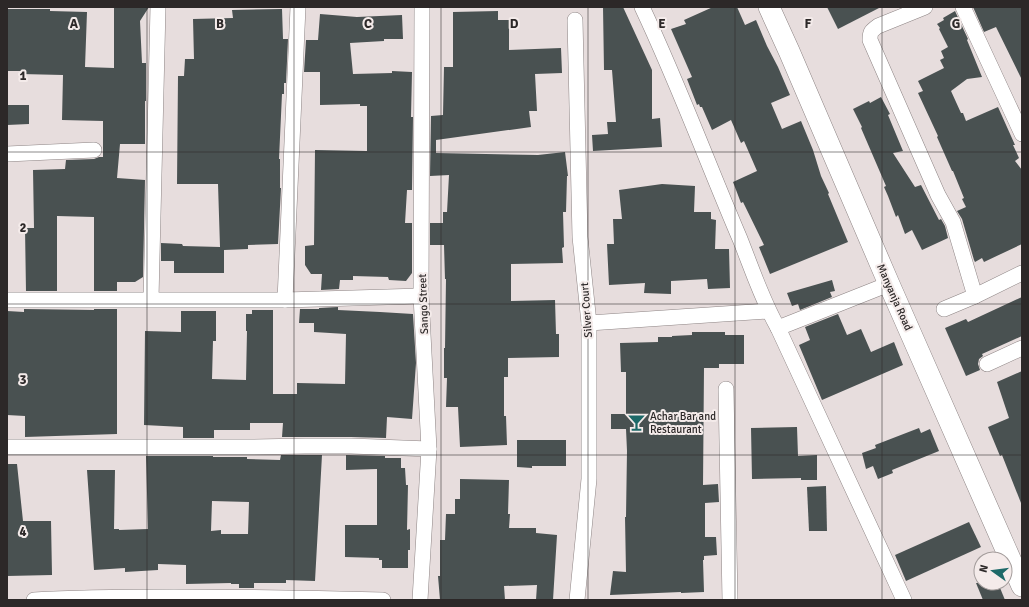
<svg xmlns="http://www.w3.org/2000/svg" width="1029" height="607" font-family="Signika,sans-serif">
	<rect width="100%" height="100%" fill="#e7dddd"/>
	<g fill="#495151" fill-rule="evenodd">
		<polygon points="114,7 149,7 140,21 142,63 146,63 146,101 145,101 145,144 120,144 117,178 145,180 143,277 135,282 117,282 117,291 94,291 94,217 57,216 57,291 26,291 25,228 34,228 33,170 65,169 66,160 94,159 99,157 103,157 103,121 62,120 63,75 21,74 21,71 7,71 7,9 50,9 50,11 87,12 85,67 114,68"/>
		<polygon points="603,7 623,7 652,70 652,119 660,118 662,147 593,151 592,135 608,134 607,122 616,122 612,70 604,70"/>
		<polygon points="713,7 737,7 745,25 756,20 767,46 778,67 790,95 771,103 782,129 801,121 813,150 821,176 829,193 828,194 848,242 770,274 759,247 764,245 743,202 741,203 733,182 757,171 744,141 741,143 731,120 712,130 702,107 700,107 699,104 697,105 687,79 692,77 671,29 686,24 684,20"/>
		<polygon points="827,7 881,7 838,29"/>
		<polygon points="973,7 1022,7 1022,80 996,27 984,32"/>
		<polygon points="282,9 283,39 288,39 286,83 284,83 284,94 282,94 279,159 280,159 280,188 281,188 278,244 248,245 248,249 224,250 224,273 174,273 174,261 161,261 161,243 182,244 183,246 220,247 218,184 177,184 178,76 184,76 185,59 194,59 193,19 233,18 232,10"/>
		<polygon points="498,11 498,20 509,20 509,50 561,48 562,73 535,74 537,111 529,111 531,127 436,140 436,153 538,155 565,152 568,176 567,176 566,212 563,212 564,247 562,248 563,263 511,264 511,301 555,300 556,334 559,334 559,357 508,358 508,377 504,377 504,416 506,416 507,445 460,447 458,407 446,407 447,378 444,378 444,348 445,348 446,279 445,279 444,245 430,245 430,223 443,223 443,212 447,212 449,175 430,176 431,116 443,115 444,67 453,67 453,12"/>
		<polygon points="955,11 968,39 967,40 982,77 967,79 951,91 961,113 963,113 966,121 998,107 1015,145 1013,145 1019,158 1015,161 1022,170 1022,244 984,262 982,258 975,262 974,260 962,219 957,211 966,207 962,199 964,198 953,171 952,171 937,137 938,136 918,93 923,91 918,81 944,68 940,60 944,58 941,51 948,47 939,29 940,28 937,24 944,20 943,18"/>
		<polygon points="320,14 357,17 402,15 403,39 384,39 384,41 350,43 353,74 392,73 392,71 412,72 411,117 413,117 412,190 407,190 405,223 412,223 412,273 406,281 389,280 388,277 353,276 353,280 340,280 339,289 321,290 322,274 311,274 305,265 305,246 314,245 315,150 367,151 367,106 360,106 360,104 320,105 320,72 304,72 306,40 318,40"/>
		<polygon points="881,97 890,114 888,115 903,151 893,153 915,187 921,185 939,220 941,219 945,226 948,238 922,250 912,230 905,234 898,215 896,217 888,196 884,187 886,186 861,128 862,127 853,109 869,101 870,103"/>
		<polygon points="7,105 29,105 29,124 7,125"/>
		<polygon points="662,184 695,186 694,212 711,212 711,219 716,220 715,249 729,249 730,288 708,289 707,279 671,281 671,294 644,293 645,283 609,285 607,244 614,244 613,219 622,219 619,190"/>
		<polygon points="832,280 835,291 830,292 832,297 800,310 798,304 792,306 787,293"/>
		<polygon points="1022,297 1022,336 982,354 983,356 979,359 978,364 980,370 966,376 945,328 966,319 968,322"/>
		<polygon points="338,307 338,310 380,312 413,314 416,363 412,419 387,417 386,438 351,437 282,437 283,423 250,423 250,430 214,430 214,438 183,438 183,427 144,425 145,331 181,332 181,311 216,311 216,341 213,341 212,379 246,380 247,331 246,331 246,314 252,314 252,310 273,310 273,394 297,394 297,383 345,384 346,334 314,332 314,323 299,323 300,309 319,309 319,308"/>
		<polygon points="24,309 94,310 94,309 117,309 117,434 25,437 25,416 7,415 8,374 7,374 7,311 24,312"/>
		<polygon points="838,314 847,335 861,329 871,352 894,342 903,365 822,400 799,345 810,340 805,327"/>
		<polygon points="692,332 725,332 725,335 744,335 744,364 719,364 719,368 704,368 703,485 718,484 719,502 705,503 705,537 716,537 717,555 704,556 704,560 703,560 704,592 681,593 681,592 610,595 613,571 626,572 625,517 626,517 627,451 626,429 611,429 611,414 626,414 626,372 621,372 620,343 658,342 658,337 672,337 672,336 692,335"/>
		<polygon points="1022,371 1022,503 1021,503 1002,455 1000,456 988,427 1009,418 997,382"/>
		<polygon points="797,427 798,456 817,455 817,480 801,480 801,478 752,479 751,428"/>
		<polygon points="919,428 921,433 930,429 939,451 892,470 893,473 878,479 873,466 866,469 862,453 876,448 875,445"/>
		<polygon points="517,440 566,440 566,466 532,466 532,468 517,467"/>
		<path d="M281 455H322L315 581 286 580V583H254V588H239V584H231V583L186 584V565L158 564V570L125 572V568L94 570 87 470H115L114 529H119V530L148 529 146 456H213V457H247V459L280 460ZM212 501 249 502 248 534H221V530L211 531Z"/>
		<polygon points="346,455 385,456 385,458 401,458 401,468 405,468 406,485 408,485 407,530 410,529 410,550 408,550 408,568 382,568 382,560 379,560 379,558 345,557 345,525 377,525 377,469 346,470"/>
		<polygon points="7,464 17,464 23,521 51,521 52,575 7,576"/>
		<polygon points="460,479 509,480 508,514 510,514 509,528 536,528 536,533 557,535 553,600 536,600 537,585 504,586 505,600 440,600 438,576 440,576 440,540 445,540 446,514 455,514 455,499 460,499"/>
		<polygon points="826,486 827,531 809,531 807,487"/>
		<polygon points="969,522 981,547 906,581 895,555"/>
		<polygon points="976,583 998,583 1005,600 983,600"/>
	</g>
	<g fill="none" stroke-linecap="round" stroke-linejoin="round">
		<defs>
			<g id="street">
				<path d="M642 7C678 83 707 162 740 239 752 269 762 300 778 328L904 600"/>
				<path d="M925 7 878 26C871 31 870 32 870 40L938 195 953 222 975 296"/>
				<polyline points="963,7 1022,134"/>
				<polyline points="575,20 580,237 589,323 589,479 577,600"/>
				<polyline points="7,154 94,150"/>
				<polyline points="151,299 158,7"/>
				<polyline points="7,300 285,300 421,296"/>
				<polyline points="285,300 298,7"/>
				<polyline points="944,309 975,296 1022,273"/>
				<polyline points="589,323 768,311"/>
				<polyline points="778,328 889,284"/>
				<polyline points="987,364 1022,348"/>
				<polyline points="726,389 730,600"/>
				<polyline points="7,447 253,447 305,446 351,446 429,449"/>
				<path d="M34 600C81 597 127 597 174 597 244 597 313 598 383 600"/>
				<polyline points="420,600 429,449 421,296 422,7"/>
			</g>
			<polyline id="secondary" points="769,7 789,51 889,284 1022,586"/>
		</defs>
		<use href="#street" stroke="#8d8484" stroke-width="16"/>
		<use href="#secondary" stroke="#8d8484" stroke-width="22"/>
		<use href="#street" stroke="#fff" stroke-width="15"/>
		<use href="#secondary" stroke="#fff" stroke-width="21"/>
	</g>
	<path fill="none" stroke="#2c2828" stroke-width="1" stroke-opacity="0.55" d="M147 7V600M294 7V600M441 7V600M588 7V600M735 7V600M882 7V600M7 152H1022M7 304H1022M7 455H1022"/>
	<defs>
		<symbol id="bar-bare" viewBox="-9 -9 18 18"><path d="M-6-5H6L.8 .8V4.5H3.5V6h-7V4.5H-.8V.8Z" fill="#1d6968" stroke="#f4ebea" stroke-width="2.5" paint-order="stroke"/></symbol>
	</defs>
	<g fill-rule="evenodd">
		<use href="#bar-bare" x="624" y="410" width="25" height="25"/>
	</g>
	<g text-anchor="middle" stroke-width="4" stroke-linejoin="round" paint-order="stroke">
		<g font-size="11" fill="#2c2828" stroke="#f4ebea">
			<text transform="translate(895 297) rotate(66)" y="4">Manyanja Road</text>
			<text transform="translate(423 304) rotate(-92)" y="4">Sango Street</text>
			<text transform="translate(586 310) rotate(-94)" y="4">Silver Court</text>
		</g>
		<g font-size="11" fill="#2c2828" stroke="#f4ebea" text-anchor="start">
			<text x="650" y="420">Achar Bar and<tspan x="650" dy="13">Restaurant</tspan></text>
		</g>
	</g>
	<g font-size="13" text-anchor="middle" font-weight="bold" fill="#2c2828" stroke="#f4ebea" stroke-width="4" stroke-linejoin="round" paint-order="stroke">
		<text x="74" y="28">A</text>
		<text x="220" y="28">B</text>
		<text x="368" y="28">C</text>
		<text x="514" y="28">D</text>
		<text x="662" y="28">E</text>
		<text x="808" y="28">F</text>
		<text x="956" y="28">G</text>
		<text x="23" y="80">1</text>
		<text x="23" y="232">2</text>
		<text x="23" y="384">3</text>
		<text x="23" y="536">4</text>
	</g>
	<rect width="1029" height="607" fill="none" stroke="#2c2828" stroke-width="16"/>
	<g transform="translate(993 571) rotate(284)"><circle r="19" fill="#f4ebea" stroke="#a49d9c"/>
	<path d="M0-3L7 15L0 10L-7 15Z" fill="#1d6968"/>
	<text y="-6" font-size="11" font-weight="bold" text-anchor="middle" fill="#2c2828">N</text>
	</g>
</svg>
